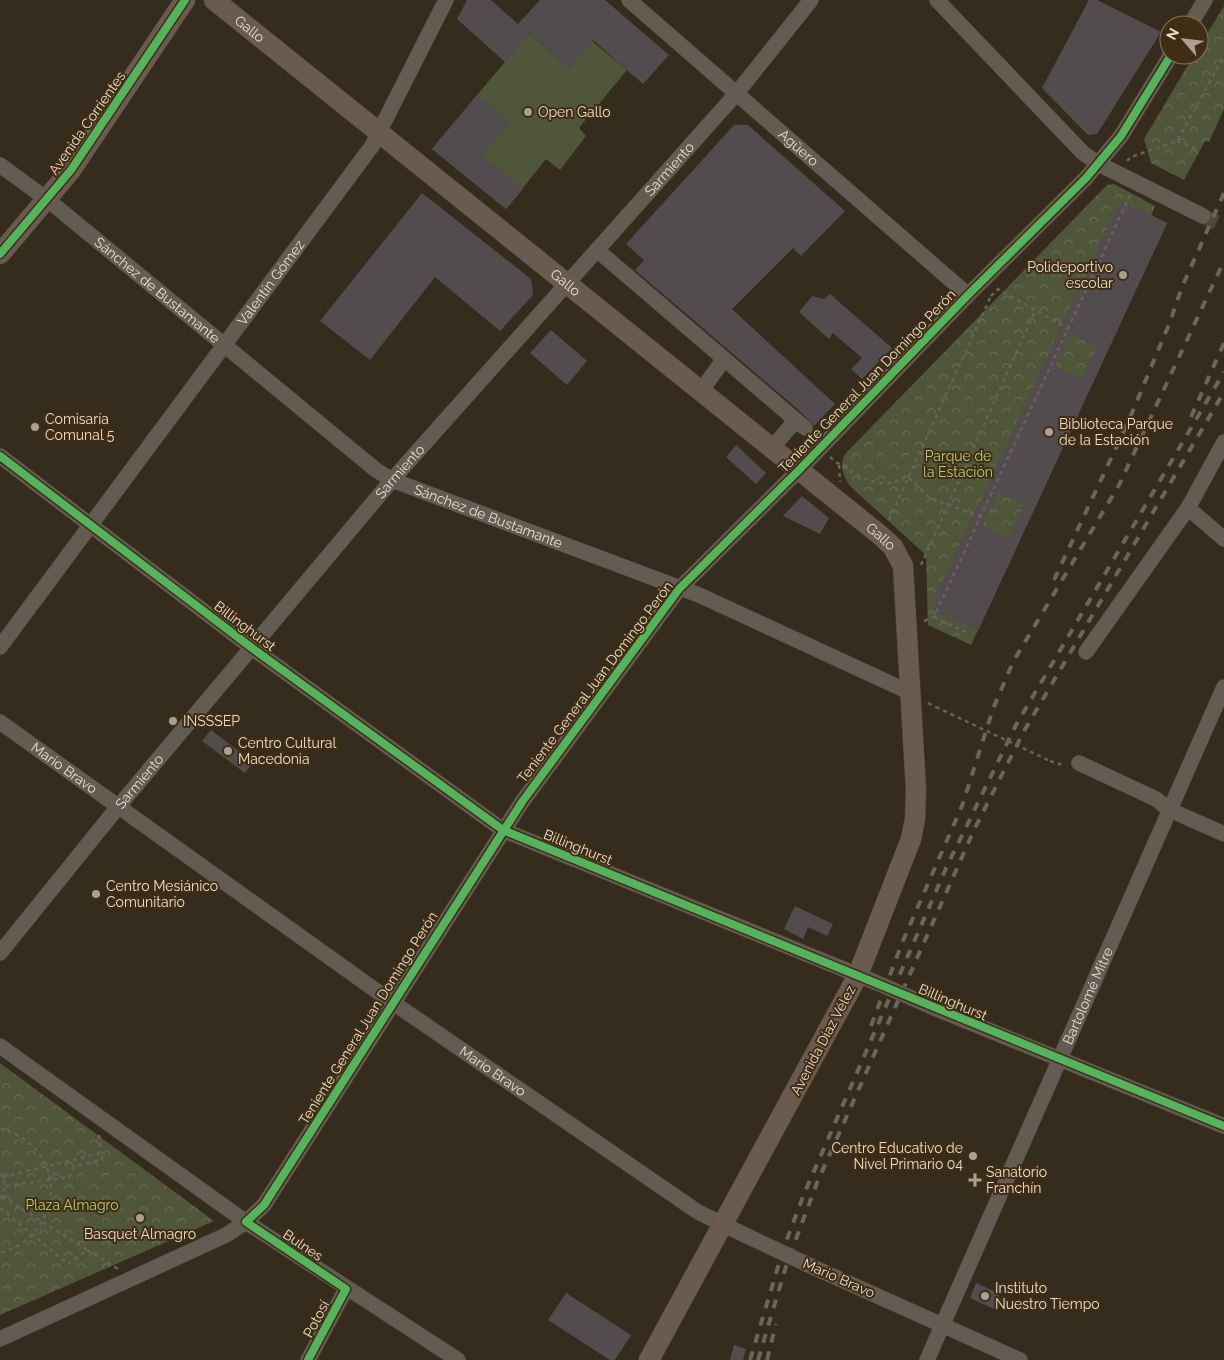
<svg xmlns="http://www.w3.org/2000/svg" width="1224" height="1360" font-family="Raleway,sans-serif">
	<defs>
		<pattern id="park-crowns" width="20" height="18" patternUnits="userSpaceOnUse" patternTransform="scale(1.25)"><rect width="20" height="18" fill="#4f563a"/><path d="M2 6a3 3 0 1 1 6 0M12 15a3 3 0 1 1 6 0" fill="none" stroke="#686e55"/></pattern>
	</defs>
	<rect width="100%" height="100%" fill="#362c1e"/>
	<polygon fill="#4f563a" points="529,33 569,68 592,41 627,70 579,128 586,136 560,170 546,159 506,209 432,149"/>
	<g fill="url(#park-crowns)">
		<polygon points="1224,6 1224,109 1209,142 1205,141 1184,180 1151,163 1144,139 1194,55 1199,55 1199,47"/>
		<path d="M1114 184 1155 206 1151 215 1167 223 971 645 928 625 926 555 851 487C843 476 839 466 845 454L1107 185Z"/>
		<polygon points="0,1063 214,1221 0,1315"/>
	</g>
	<g fill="#524c4e" fill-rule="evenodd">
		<polygon points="467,0 491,0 518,24 540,0 605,0 669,55 643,84 593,40 569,68 529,33 505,62 457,19"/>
		<polygon points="1089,0 1097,0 1161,32 1097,134 1088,135 1042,88"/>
		<polygon points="477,95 510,122 482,156 523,189 506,209 432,149"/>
		<polygon points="734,125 748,125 845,211 801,256 793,248 732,309 835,404 814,426 802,413 635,270 644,260 626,244"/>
		<polygon points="422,193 531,279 533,295 500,331 435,277 370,360 320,321"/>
		<path d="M1120 201 1167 223 978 631 935 611 934 600ZM1071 334 1097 346 1082 379 1055 367ZM999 491 1025 504 1009 538 982 526Z"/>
		<polygon points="830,294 892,348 862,379 851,369 862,358 833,333 829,339 799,312 812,296 824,299"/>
		<polygon points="551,330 587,361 567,385 530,353"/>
		<polygon points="736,445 766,473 756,484 726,457"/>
		<polygon points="802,496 829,518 820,534 783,516"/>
		<polygon points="211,730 253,762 245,773 202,741"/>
		<polygon points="795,906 833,924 827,936 808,927 803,939 784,929"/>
		<polygon points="976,1283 1000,1294 994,1309 970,1298"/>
		<polygon points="566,1293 631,1335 615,1360 610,1360 548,1320"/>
		<polygon points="734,1345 746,1349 743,1360 730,1360"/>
	</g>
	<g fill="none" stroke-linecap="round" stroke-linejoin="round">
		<polyline stroke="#514738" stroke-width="15" stroke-dasharray="15 8" stroke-linecap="butt" points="1203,216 1224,226"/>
		<defs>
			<g id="minor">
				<path id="s1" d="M629 0 968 295"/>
				<polyline points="937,0 1083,153 1099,164 1203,216"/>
				<polyline points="1190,25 1205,0"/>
				<path id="s2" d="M0 165 48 200 376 470 392 480 699 595 909 692"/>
				<polyline points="597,250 805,428"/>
				<polyline points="701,391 724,359"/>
				<polyline points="772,448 796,420"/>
				<polyline points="0,456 252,648 503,830 875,982"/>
				<polyline points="1188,508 1224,539"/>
				<path id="s3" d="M0 647 372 146 446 0"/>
				<polyline points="1086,652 1188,508 1224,442"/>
				<path id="s4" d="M0 722 392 1002 698 1212 747 1236"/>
				<polyline points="1079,763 1156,799 1170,810 1224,834"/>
				<path id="s5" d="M0 953 118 807 392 480 736 94 811 0"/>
				<polyline points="932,1007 1224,1126"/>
				<polyline points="0,1046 246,1222 458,1360"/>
				<polyline points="815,1268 1020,1360"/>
				<polyline points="0,1339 226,1235 246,1222 264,1205 522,802 679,589 799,470 968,295 1086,178 1121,136 1171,55"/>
				<polyline points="308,1360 346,1289"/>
				<path id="s6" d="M927 1360 1224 687"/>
			</g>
			<g id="major">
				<path id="s7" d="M214 0 880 535 893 547 903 566 916 790 915 819 911 839 858 975 649 1360"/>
				<polyline points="0,254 71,170 185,0"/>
			</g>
		</defs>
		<use href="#minor" stroke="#52483d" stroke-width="16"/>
		<use href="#major" stroke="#52483d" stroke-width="21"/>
		<g stroke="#6a625a" stroke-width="2.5" stroke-dasharray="4 4" stroke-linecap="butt">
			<polyline points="1177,141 1196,149"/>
			<polyline points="1127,161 1131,157 1177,141 1224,56"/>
			<polyline points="991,296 998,289 1069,329"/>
			<polyline points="920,453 964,474"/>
			<path d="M830 457C843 468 869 485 888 483 894 483 901 479 907 476L930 498 981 517"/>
			<polyline points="839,465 840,482"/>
			<polyline points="889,520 991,296"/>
			<polyline points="921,565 1035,311"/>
			<polyline points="934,617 970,634"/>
			<polyline points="924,621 934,617 1130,195"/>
			<polyline points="928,703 936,707"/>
			<polyline points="1050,761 1065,766"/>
			<path d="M0 1128C14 1133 26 1138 36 1150 68 1187 45 1242 0 1253"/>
			<polyline points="99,1135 101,1153"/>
			<polyline points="0,1173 6,1186 0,1201"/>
			<polyline points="3,1177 101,1153 102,1160 75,1166 69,1177 6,1186"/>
			<polyline points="0,1208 68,1264 87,1250 3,1197"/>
			<polyline points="87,1250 118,1269"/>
		</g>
		<use href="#minor" stroke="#635c52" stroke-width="15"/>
		<use href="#major" stroke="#6a5a50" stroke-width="20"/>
		<g stroke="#6d655b" stroke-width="4" stroke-dasharray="9 9" stroke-linecap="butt">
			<polyline points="1191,417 1224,343"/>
			<polyline points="1054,580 1129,420 1170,322 1182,287 1224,193"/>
			<polyline points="871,1026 902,943 962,806 993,709 1013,662 1119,485 1224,261"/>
			<polyline points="750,1360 784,1247 804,1194 947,866 1016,725 1224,372"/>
			<polyline points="758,1360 787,1263 817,1183 974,830 1024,731 1224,392"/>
			<polyline points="767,1360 776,1324"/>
		</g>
		<defs>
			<g id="minor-bridge">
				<polyline points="875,982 932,1007"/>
				<polyline points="747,1236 815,1268"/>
			</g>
		</defs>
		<use href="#minor-bridge" stroke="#52483d" stroke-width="16" stroke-linecap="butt"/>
		<polyline stroke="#6a625a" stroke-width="2.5" stroke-dasharray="4 4" stroke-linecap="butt" points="936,707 1050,761"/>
		<use href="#minor-bridge" stroke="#635c52" stroke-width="15"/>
		<defs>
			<g id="cycleway">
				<polyline points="0,254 71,170 185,0"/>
				<polyline points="0,456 252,648 503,830 1224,1126"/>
				<polyline points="308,1360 346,1289 246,1222 264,1205 522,802 679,589 799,470 968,295 1086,178 1121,136 1171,55"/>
			</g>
		</defs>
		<use href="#cycleway" stroke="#402d13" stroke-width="11"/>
		<use href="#cycleway" stroke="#56b35d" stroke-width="8"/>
	</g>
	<g fill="#aa9f90" stroke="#402d13" stroke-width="2">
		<circle cx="528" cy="112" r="5"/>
		<circle cx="1123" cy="275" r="5"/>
		<circle cx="35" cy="427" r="5"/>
		<circle cx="1049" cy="432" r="5"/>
		<circle cx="173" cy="721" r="5"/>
		<circle cx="228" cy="751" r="5"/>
		<circle cx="96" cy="894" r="5"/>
		<circle cx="973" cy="1156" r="5"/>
		<path d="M972.5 1172.5h5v5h5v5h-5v5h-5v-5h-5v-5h5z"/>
		<circle cx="140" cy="1218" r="5"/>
		<circle cx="985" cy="1296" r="5"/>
	</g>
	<g text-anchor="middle" stroke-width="4" stroke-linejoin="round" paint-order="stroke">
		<g font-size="14" fill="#e9ddce" stroke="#402d13">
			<text dy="5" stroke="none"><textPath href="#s7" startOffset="46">Gallo</textPath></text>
			<text transform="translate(87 123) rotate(-55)" y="5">Avenida Corrientes</text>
			<text dy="5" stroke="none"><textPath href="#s1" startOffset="225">Agüero</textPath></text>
			<text dy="5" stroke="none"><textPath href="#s5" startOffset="1031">Sarmiento</textPath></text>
			<text dy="5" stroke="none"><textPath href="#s3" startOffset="454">Valentín Gómez</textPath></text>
			<text dy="5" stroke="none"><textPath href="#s7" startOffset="451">Gallo</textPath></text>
			<text dy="5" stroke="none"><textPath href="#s2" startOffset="201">Sánchez de Bustamante</textPath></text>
			<text transform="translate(867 381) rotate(-46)" y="5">Teniente General Juan Domingo Perón</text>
			<text dy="5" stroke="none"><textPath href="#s5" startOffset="626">Sarmiento</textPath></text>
			<text dy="5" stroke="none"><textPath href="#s2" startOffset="606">Sánchez de Bustamante</textPath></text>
			<text dy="5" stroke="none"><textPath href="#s7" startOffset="856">Gallo</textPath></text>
			<text transform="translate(245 626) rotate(37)" y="5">Billinghurst</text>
			<text transform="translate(595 682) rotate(-53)" y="5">Teniente General Juan Domingo Perón</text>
			<text dy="5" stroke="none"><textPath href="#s4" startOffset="79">Mario Bravo</textPath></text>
			<text dy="5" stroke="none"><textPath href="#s5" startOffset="221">Sarmiento</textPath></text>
			<text transform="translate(578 847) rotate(22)" y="5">Billinghurst</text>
			<text dy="5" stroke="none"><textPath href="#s6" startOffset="398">Bartolomé Mitre</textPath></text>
			<text transform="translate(953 1002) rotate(23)" y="5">Billinghurst</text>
			<text transform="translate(368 1018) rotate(-58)" y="5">Teniente General Juan Domingo Perón</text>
			<text transform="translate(823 1040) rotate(-62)" y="5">Avenida Díaz Vélez</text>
			<text dy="5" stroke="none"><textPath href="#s4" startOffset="604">Mario Bravo</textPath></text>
			<text transform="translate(303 1245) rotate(34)" y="5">Bulnes</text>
			<text transform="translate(839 1278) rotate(24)" y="5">Mario Bravo</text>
			<text transform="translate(316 1319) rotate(-62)" y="5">Potosí</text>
		</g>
		<g font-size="14" fill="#e9ddce" stroke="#402d13" text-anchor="start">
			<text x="538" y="117">Open Gallo</text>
			<text x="1113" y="272" text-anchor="end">Polideportivo<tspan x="1113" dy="16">escolar</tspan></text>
			<text x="45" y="424">Comisaría<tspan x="45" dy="16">Comunal 5</tspan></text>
			<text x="1059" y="429">Biblioteca Parque<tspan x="1059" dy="16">de la Estación</tspan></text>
			<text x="183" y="726">INSSSEP</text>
			<text x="238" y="748">Centro Cultural<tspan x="238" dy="16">Macedonia</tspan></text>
			<text x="106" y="891">Centro Mesiánico<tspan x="106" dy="16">Comunitario</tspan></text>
			<text x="963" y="1153" text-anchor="end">Centro Educativo de<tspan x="963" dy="16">Nivel Primario 04</tspan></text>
			<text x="986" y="1177">Sanatorio<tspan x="986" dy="16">Franchín</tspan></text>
			<text x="140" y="1239" text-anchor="middle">Basquet Almagro</text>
			<text x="995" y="1293">Instituto<tspan x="995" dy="16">Nuestro Tiempo</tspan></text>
		</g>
		<g font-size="14" fill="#b5ca82" stroke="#402d13">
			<text x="958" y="461">Parque de<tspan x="958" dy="16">la Estación</tspan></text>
			<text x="72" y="1210">Plaza Almagro</text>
		</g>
	</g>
	<g transform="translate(1184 40) rotate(298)"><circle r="24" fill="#402d13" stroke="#84735e"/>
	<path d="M0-4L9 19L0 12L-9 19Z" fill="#aa9f90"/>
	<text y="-8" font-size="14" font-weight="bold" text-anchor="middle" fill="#e9ddce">N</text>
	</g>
</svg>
